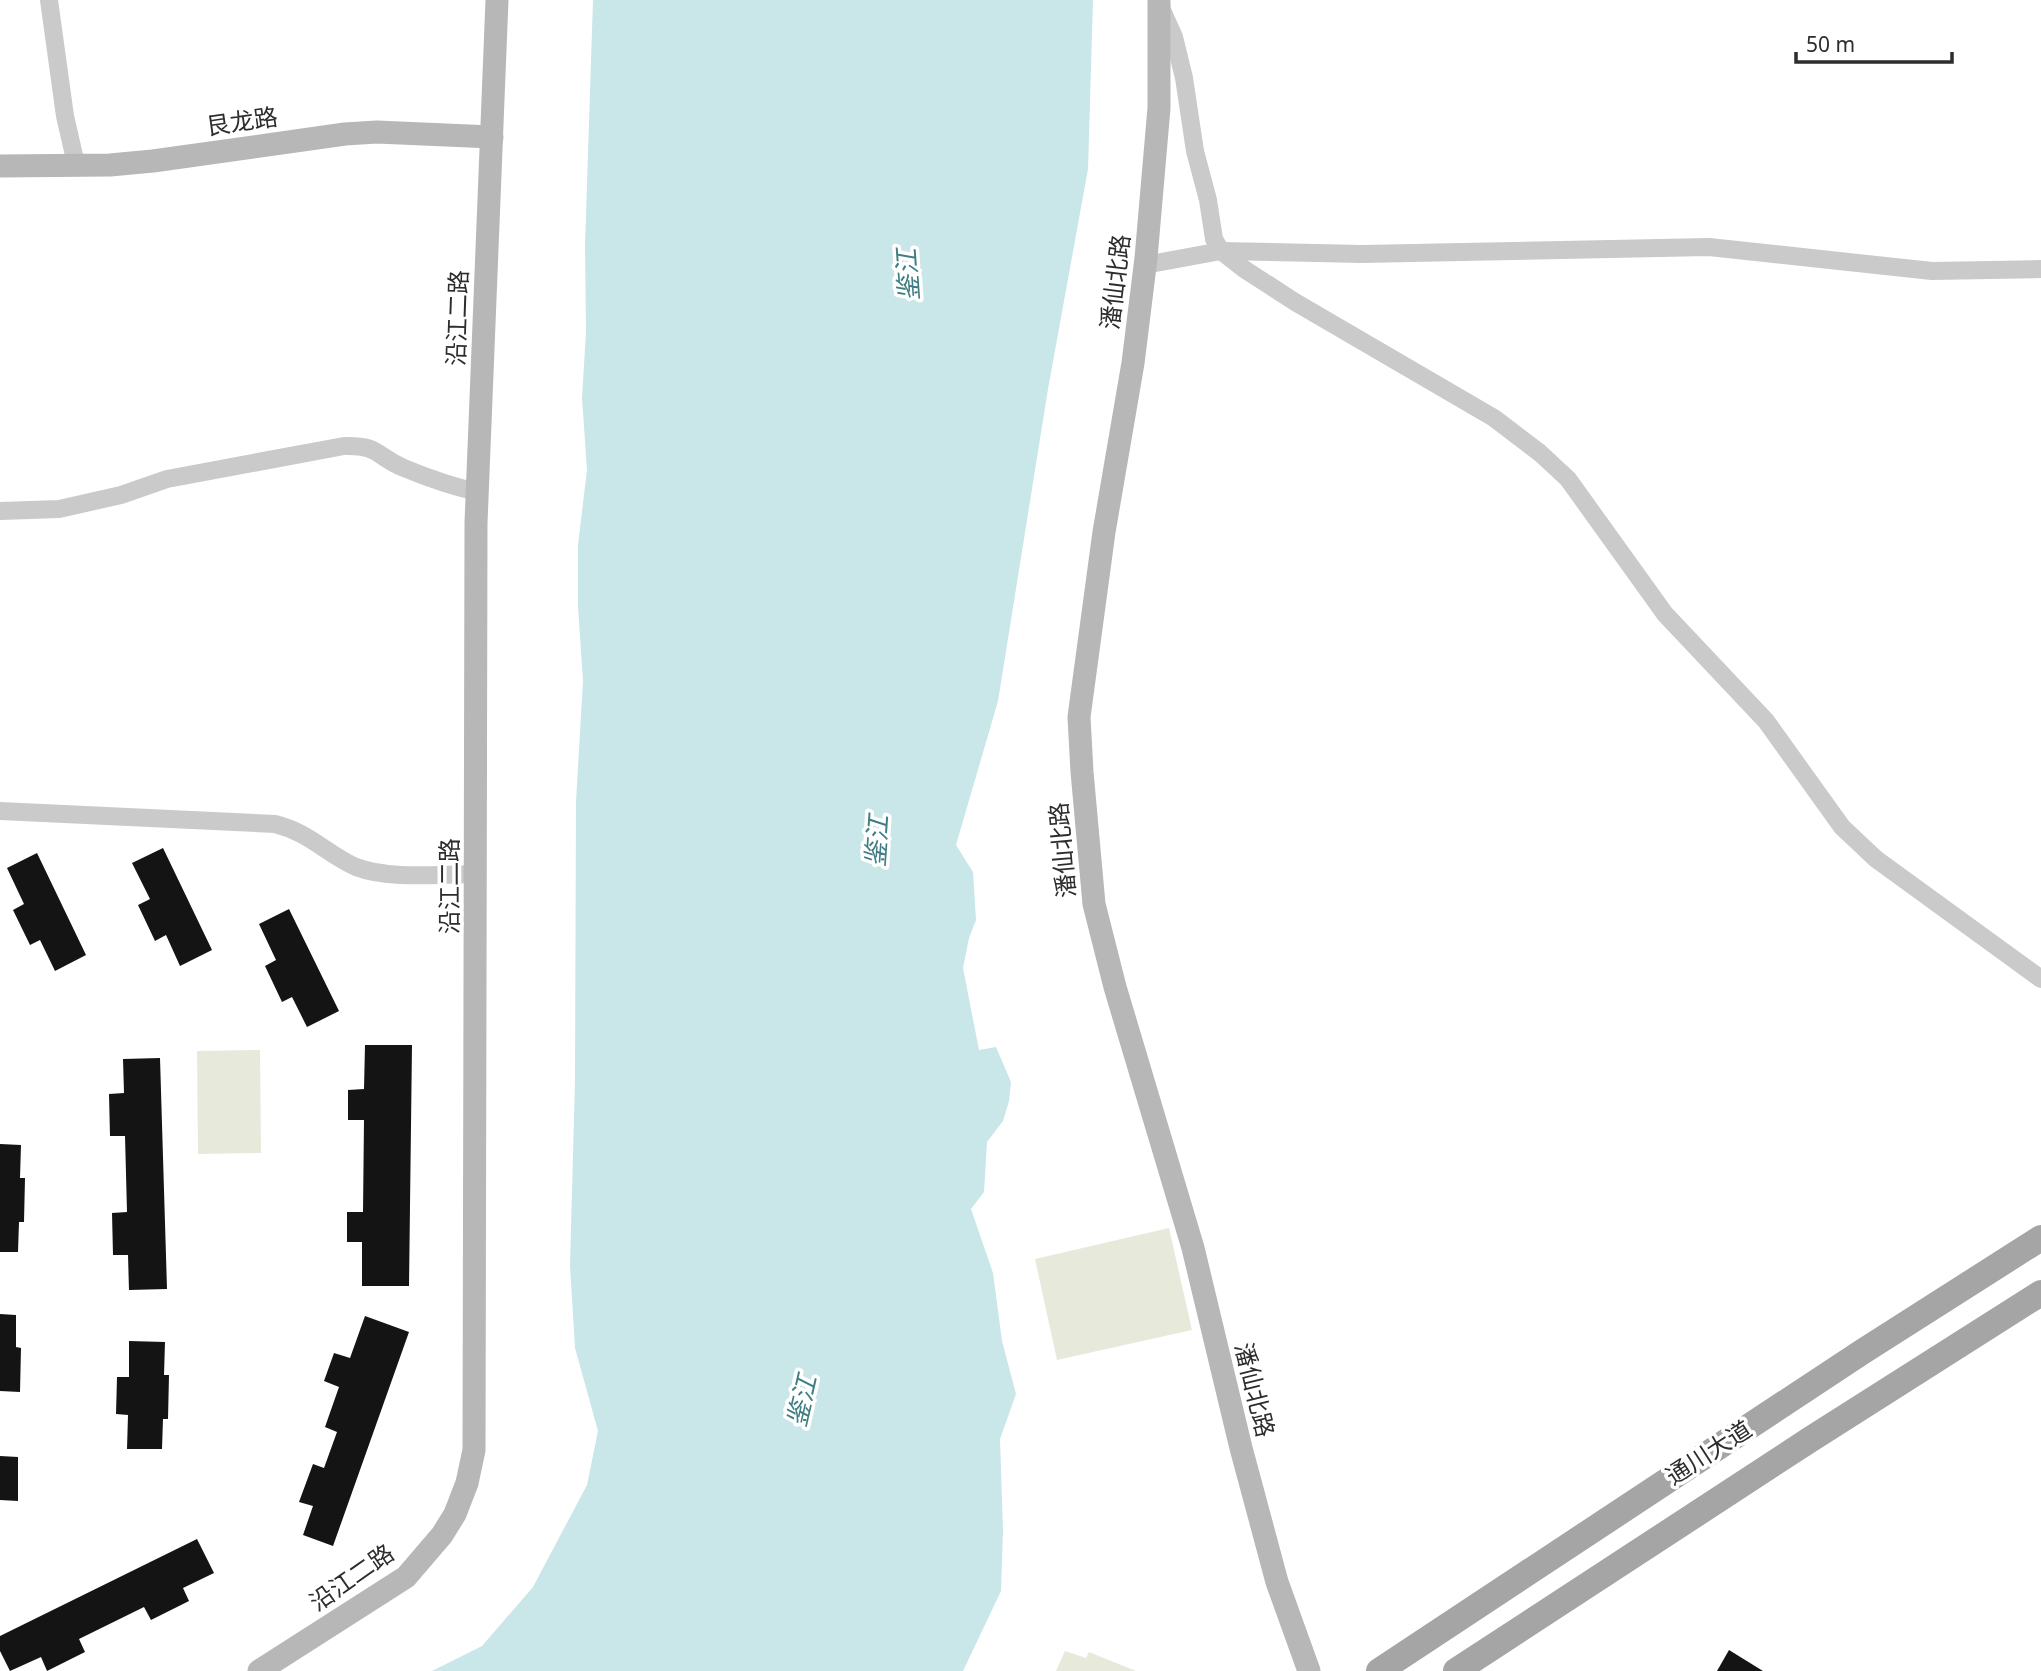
<svg xmlns="http://www.w3.org/2000/svg" width="2041" height="1671" font-family="'Noto Sans','Noto Sans SC',sans-serif">
	<rect width="100%" height="100%" fill="#fff"/>
	<g fill="#e7eadb">
		<polygon points="260,1050 261,1153 198,1154 197,1051"/>
		<polygon points="1169,1228 1192,1330 1057,1360 1035,1259"/>
		<polygon points="1065,1651 1086,1658 1089,1652 1136,1671 1056,1671"/>
	</g>
	<polygon fill="#c9e6e8" points="593,0 1093,0 1088,169 1048,389 998,701 956,845 973,872 976,920 969,938 963,968 979,1050 996,1047 1011,1082 1009,1101 1003,1121 987,1142 984,1192 971,1209 993,1273 1002,1341 1016,1394 1000,1439 1003,1530 1001,1591 963,1671 432,1671 482,1646 533,1587 587,1485 598,1431 575,1348 570,1266 575,1080 576,802 583,681 578,606 578,545 587,470 582,398 586,332 585,245"/>
	<g fill="#141414">
		<polygon points="163,848 212,950 180,966 166,935 155,941 138,905 150,899 132,863"/>
		<polygon points="37,853 86,955 55,971 40,940 30,945 13,910 24,904 7,868"/>
		<polygon points="289,909 339,1011 307,1027 292,997 282,1002 265,966 276,960 259,924"/>
		<polygon points="365,1045 412,1045 409,1286 362,1286 362,1242 347,1242 347,1212 363,1212 364,1120 348,1120 348,1090 364,1089"/>
		<polygon points="160,1058 167,1289 129,1290 128,1255 113,1255 112,1213 127,1212 125,1136 110,1136 109,1094 124,1093 123,1059"/>
		<polygon points="0,1144 21,1145 20,1178 25,1178 24,1222 19,1222 18,1252 0,1252"/>
		<polygon points="0,1314 16,1315 16,1347 21,1348 20,1392 0,1391"/>
		<polygon points="365,1316 409,1332 333,1546 303,1535 313,1506 299,1502 313,1464 324,1468 337,1432 325,1427 339,1387 324,1381 334,1353 350,1358"/>
		<polygon points="129,1341 165,1342 164,1375 169,1375 168,1419 163,1419 162,1449 127,1449 128,1415 116,1414 117,1377 129,1377"/>
		<polygon points="0,1456 18,1457 18,1501 0,1500"/>
		<polygon points="197,1539 214,1573 183,1588 189,1601 151,1620 144,1607 79,1639 85,1652 47,1671 41,1657 10,1671 0,1651 0,1636"/>
		<polygon points="1729,1650 1763,1671 1717,1671"/>
	</g>
	<g fill="none" stroke-linecap="round" stroke-linejoin="round">
		<g stroke="#cacaca" stroke-width="18">
			<polyline points="49,0 65,116 76,164"/>
			<polyline points="1161,8 1174,37 1184,78 1195,151 1208,200 1214,239 1221,251 1244,269 1295,302 1494,418 1540,453 1568,479 1665,614 1766,721 1842,827 1876,859 2041,979"/>
			<polyline points="1145,265 1221,251 1362,254 1709,247 1932,271 2041,269"/>
			<path d="M0 511 59 509 121 495 167 479 344 446C380 445 375 456 404 468 428 478 451 486 477 492"/>
			<path d="M0 811 275 824C311 833 326 854 356 867 390 880 440 874 476 874"/>
		</g>
		<g stroke="#b7b7b7" stroke-width="23">
			<polyline points="1159,0 1159,108 1146,258 1133,363 1104,532 1079,717 1082,772 1094,904 1115,987 1193,1248 1241,1448 1277,1582 1309,1671"/>
			<polyline points="0,166 110,165 153,161 345,134 377,132 492,137"/>
			<polyline points="259,1671 406,1577 442,1535 455,1514 467,1483 474,1450 476,523 497,0"/>
		</g>
		<g stroke="#a5a5a5" stroke-width="26">
			<polyline points="1379,1671 1862,1352 2041,1238"/>
			<polyline points="1456,1671 1811,1439 2041,1293"/>
		</g>
	</g>
	<g text-anchor="middle" stroke-width="7" stroke-linejoin="round" paint-order="stroke">
		<g font-size="24" fill="#2d2d2d" stroke="#fff">
			<text transform="translate(242 122) rotate(-8)" y="8">艮龙路</text>
			<text transform="translate(1116 282) rotate(-83)" y="8">潘仙北路</text>
			<text transform="translate(458 318) rotate(-88)" y="8">沿江二路</text>
			<text transform="translate(1063 850) rotate(-95)" y="8">潘仙北路</text>
			<text transform="translate(450 886) rotate(-90)" y="8">沿江二路</text>
			<text transform="translate(1254 1390) rotate(76)" y="8">潘仙北路</text>
			<text transform="translate(1709 1453) rotate(-33)" y="8">通川大道</text>
			<text transform="translate(352 1578) rotate(-35)" y="8">沿江二路</text>
		</g>
		<g font-size="26" font-style="italic" fill="#3f7d83" stroke="#fff">
			<text transform="translate(908 275) rotate(-94)" y="9">鉴江</text>
			<text transform="translate(877 841) rotate(-86)" y="9">鉴江</text>
			<text transform="translate(802 1401) rotate(-77)" y="9">鉴江</text>
		</g>
	</g>
	<path d="M1796 52v10h156v-10" fill="none" stroke="#2d2d2d" stroke-width="3.5"/>
	<text x="1806" y="52" font-size="21" fill="#2d2d2d" stroke="#ffffff" stroke-width="5" paint-order="stroke">50 m</text>
</svg>
